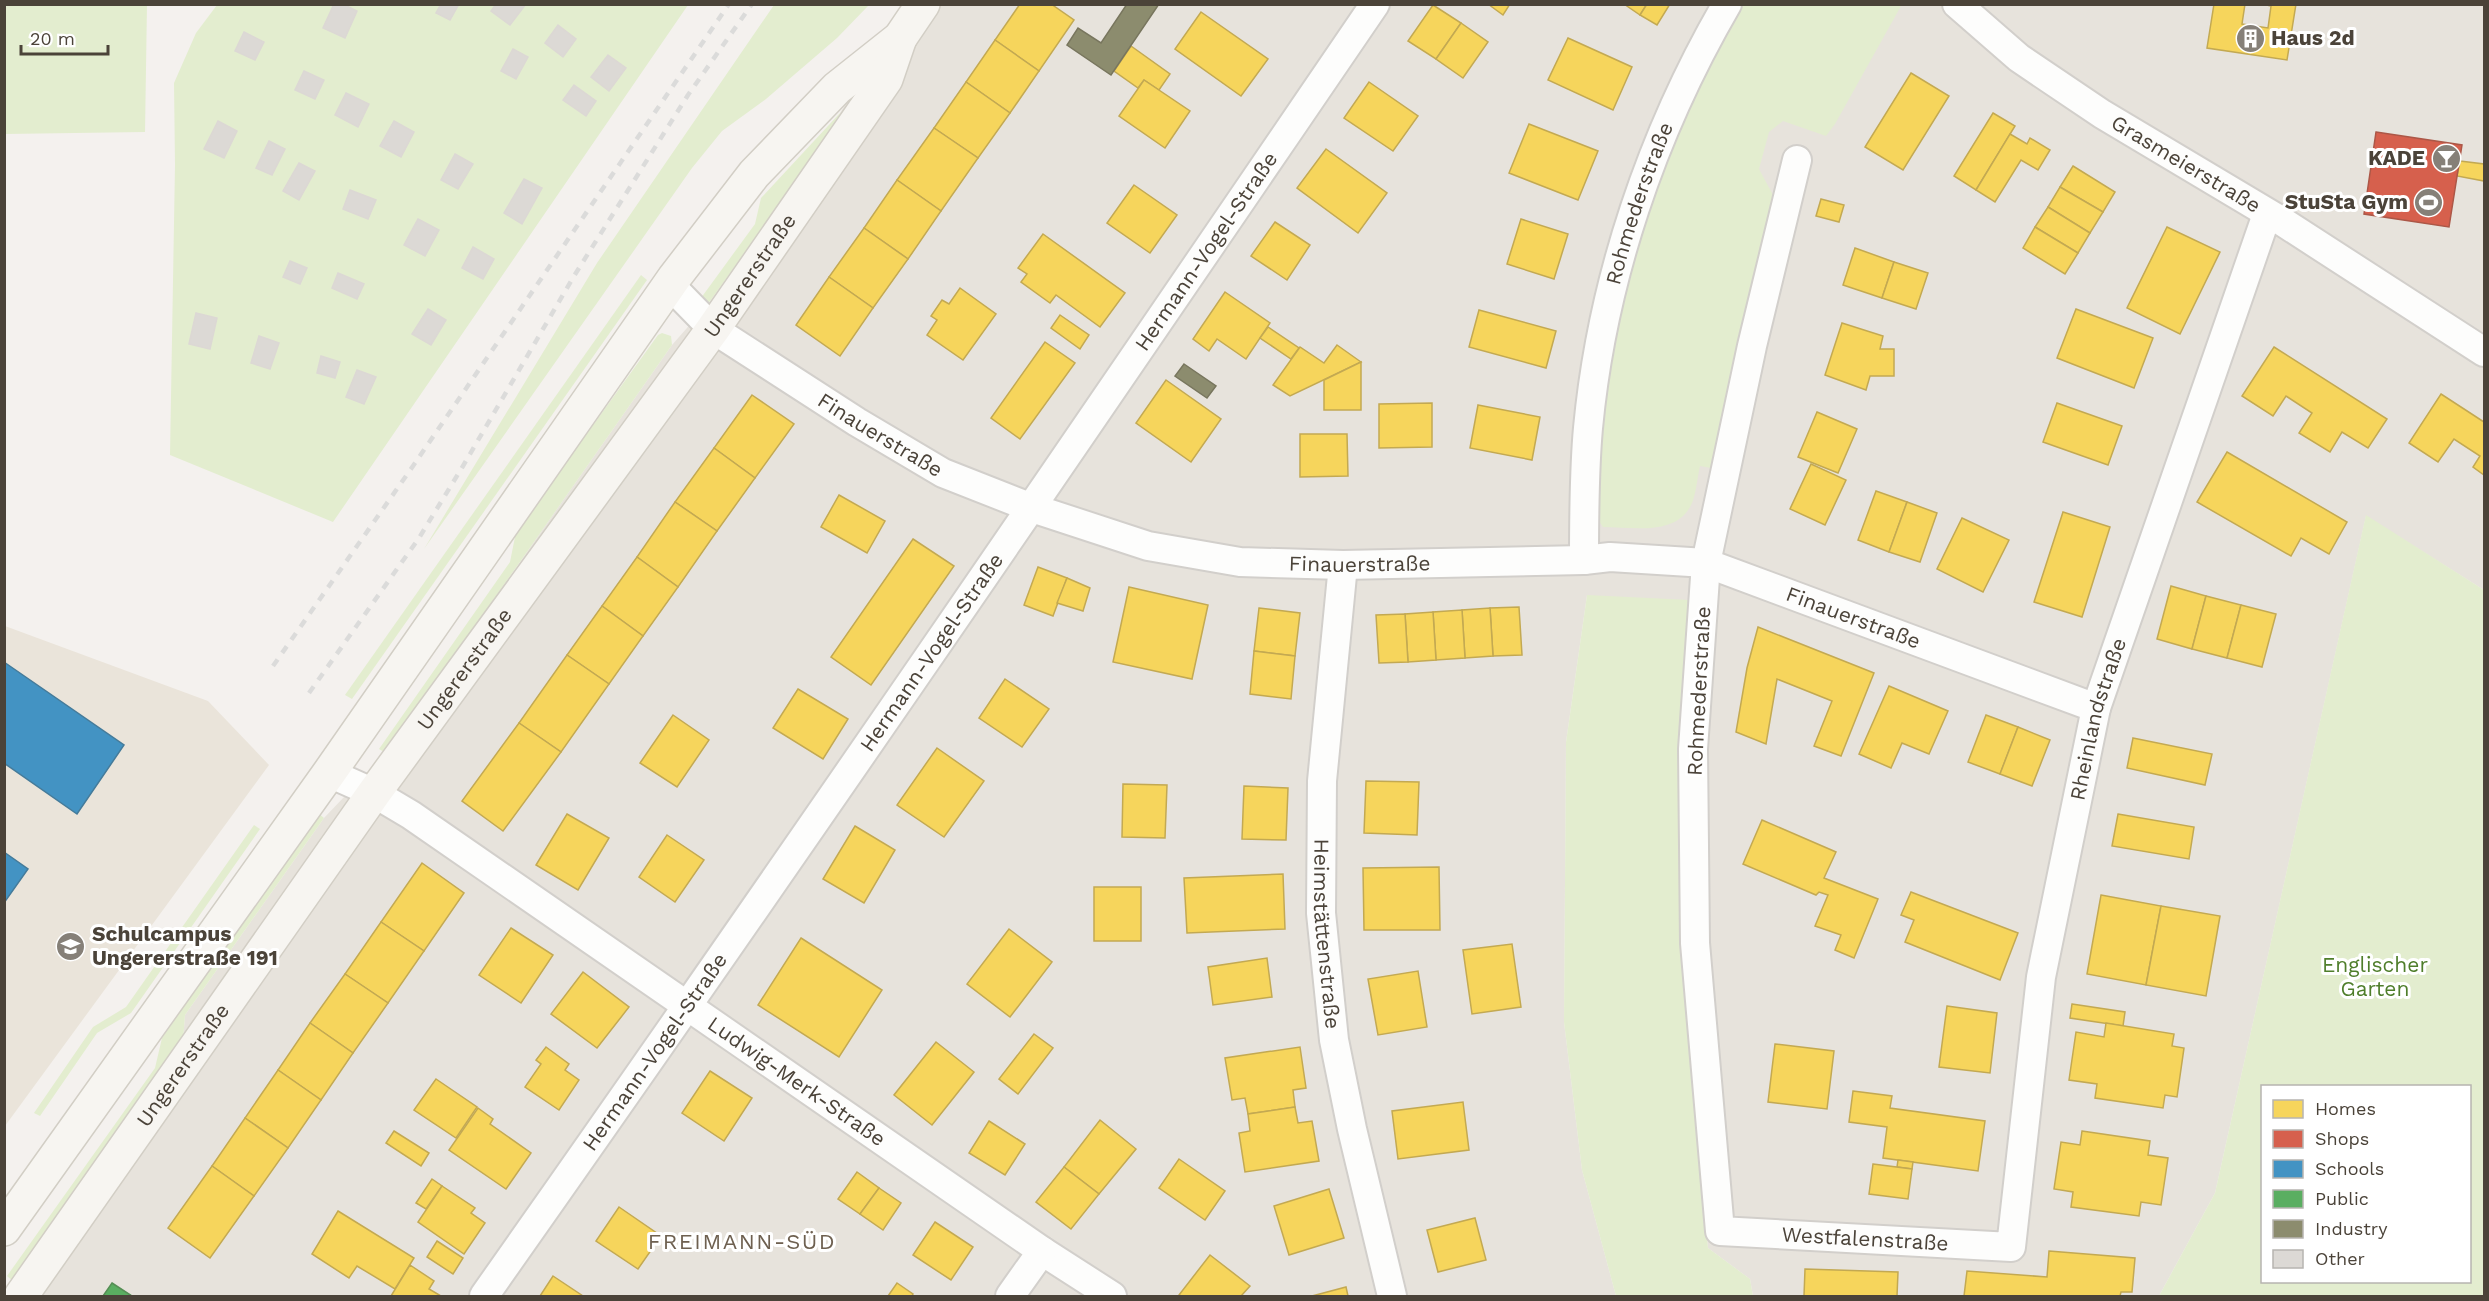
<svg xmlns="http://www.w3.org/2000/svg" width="2489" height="1301" font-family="'Work Sans',sans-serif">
	<rect width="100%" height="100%" fill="#f4f1ee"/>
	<polygon fill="#e7e3dc" points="908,5 2484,5 2484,590 2366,516 2215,1193 2159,1296 1753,1296 1750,1279 1708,1248 1680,949 1587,595 1566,742 1564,1022 1582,1170 1616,1296 12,1296 183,1042 185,1015 324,818 386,753 672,345 708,304 842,118 840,113"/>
	<polygon fill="#eae4da" points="5,626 208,701 269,765 5,1126"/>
	<g fill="#e3edcf" fill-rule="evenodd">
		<polygon points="4,5 147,5 145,132 5,134"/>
		<polygon points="217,5 688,5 333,522 170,455 175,165 174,83 196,33"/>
		<polygon points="774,5 869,5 837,38 766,99 722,131 692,168 424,549 597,263"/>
		<path d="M1744 5H1901V6L1835 124 1826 136 1783 121 1769 132 1759 169 1773 195 1771 213 1711 468 1700 466C1697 479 1696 497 1690 507 1674 536 1631 527 1603 527L1597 518 1601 422 1628 272 1652 190 1714 54Z"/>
		<polygon points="840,113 842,117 708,304 701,298 755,224 761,198"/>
		<polygon points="641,275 647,280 352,699 345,695"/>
		<polygon points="662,333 671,336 672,345 386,753 379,749 510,562 516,532 658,335"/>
		<path d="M2366 515 2484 590V1296H2159L2215 1193ZM2470 1086V1282H2262V1086Z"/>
		<polygon points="1587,595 1690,600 1680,755 1680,949 1708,1248 1750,1279 1753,1296 1616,1296 1582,1170 1564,1022 1566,742"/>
		<polygon points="318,813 324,818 185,1015 183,1042 15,1283 7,1276 155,1068 162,1038"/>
		<polygon points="254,825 260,829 131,1013 97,1033 40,1116 34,1113 93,1027 126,1007"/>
	</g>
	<g fill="#f6d55c" stroke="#c3a952" stroke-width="1.5">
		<polygon points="1020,4 1051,4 1074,20 1039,71 995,40"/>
		<polygon points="1488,4 1510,4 1503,15"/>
		<polygon points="1624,4 1647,4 1640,15"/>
		<polygon points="1647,4 1670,4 1657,25 1640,15"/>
		<polygon points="2214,4 2245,4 2242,24 2268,28 2271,6 2262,4 2296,4 2287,60 2207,48"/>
		<polygon points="1433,5 1461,23 1436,59 1408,41"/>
		<polygon points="1201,12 1268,59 1241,96 1175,49"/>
		<polygon points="1461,23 1488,42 1463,78 1436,59"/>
		<polygon points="1568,38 1632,67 1613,110 1548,80"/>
		<polygon points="995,40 1039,71 1010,113 966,82"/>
		<polygon points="1131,46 1170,74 1159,90 1144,80 1138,88 1114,71"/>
		<polygon points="1911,73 1949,96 1903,170 1865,147"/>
		<polygon points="1144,80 1190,111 1165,148 1119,116"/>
		<polygon points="966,82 1010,113 978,158 934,128"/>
		<polygon points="1369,82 1418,116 1393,151 1344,118"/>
		<polygon points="1993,113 2015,126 1976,190 1954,176"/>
		<polygon points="1529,124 1598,151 1578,200 1509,173"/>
		<polygon points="934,128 978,158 941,211 897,180"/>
		<polygon points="2010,134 2027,144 2030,138 2050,150 2038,170 2021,160 1995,202 1976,190"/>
		<polygon points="1326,149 1387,193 1358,233 1297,188"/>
		<polygon points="2460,161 2484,164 2484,181 2457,176"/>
		<polygon points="2073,166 2115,192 2103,212 2060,187"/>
		<polygon points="897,180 941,211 908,259 864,228"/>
		<polygon points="1134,185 1177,215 1150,253 1107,223"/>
		<polygon points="2060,187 2103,212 2090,233 2048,207"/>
		<polygon points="1821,199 1844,205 1839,222 1816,216"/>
		<polygon points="2048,207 2090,233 2078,253 2035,227"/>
		<polygon points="1521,219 1568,234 1554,279 1507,264"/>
		<polygon points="1275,222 1310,245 1287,280 1251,256"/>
		<polygon points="2035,227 2078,253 2065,274 2023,248"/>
		<polygon points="2167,227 2220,252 2180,334 2127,308"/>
		<polygon points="864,228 908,259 873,308 829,277"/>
		<polygon points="1043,234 1125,293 1100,327 1056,295 1050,303 1021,282 1027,274 1018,268"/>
		<polygon points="1855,248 1894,262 1882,298 1843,285"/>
		<polygon points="1894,262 1928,273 1916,309 1882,298"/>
		<polygon points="829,277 873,308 840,356 796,325"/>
		<polygon points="960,288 996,314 963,360 927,335 937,320 931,316 942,300 949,304"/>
		<polygon points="1225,292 1270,323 1246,359 1217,339 1209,351 1193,339"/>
		<polygon points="2076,309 2153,338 2134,388 2057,358"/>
		<polygon points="1479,310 1556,331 1546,368 1469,347"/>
		<polygon points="1060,315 1089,335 1080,349 1051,328"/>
		<polygon points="1842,323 1883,336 1880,349 1894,349 1894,376 1870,376 1866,390 1825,375"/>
		<polygon points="1268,327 1299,348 1291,359 1260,338"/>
		<polygon points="1045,342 1075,363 1020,439 991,418"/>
		<polygon points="1337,345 1361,362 1290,396 1273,385 1300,347 1324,363"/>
		<polygon points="2274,347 2387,419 2368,448 2342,432 2330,452 2299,433 2312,413 2286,396 2273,416 2242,396"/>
		<polygon points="1361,362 1361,410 1324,410 1324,380"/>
		<polygon points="1166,380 1221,419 1191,462 1136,423"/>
		<polygon points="2441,394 2484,422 2484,475 2473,467 2480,456 2454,439 2438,462 2409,443"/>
		<polygon points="752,395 794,424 755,478 714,448"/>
		<polygon points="1432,403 1432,447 1379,448 1379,404"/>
		<polygon points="2057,403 2122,426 2108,465 2043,442"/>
		<polygon points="1478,405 1540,417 1532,460 1470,448"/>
		<polygon points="1817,412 1857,429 1838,473 1798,457"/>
		<polygon points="1300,434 1347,434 1348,476 1300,477"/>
		<polygon points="714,448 755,478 717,531 675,502"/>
		<polygon points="2227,452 2347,522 2329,554 2301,538 2291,556 2197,502"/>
		<polygon points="1811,464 1846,480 1825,525 1790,509"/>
		<polygon points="1876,491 1907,502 1889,552 1858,540"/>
		<polygon points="839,495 885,521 867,553 821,527"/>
		<polygon points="675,502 717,531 678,587 637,557"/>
		<polygon points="1907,502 1937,513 1920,562 1889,552"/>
		<polygon points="2063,512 2110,527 2082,617 2034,602"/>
		<polygon points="1962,518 2009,540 1983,592 1937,569"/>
		<polygon points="913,539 954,566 871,685 831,657"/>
		<polygon points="637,557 678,587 643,636 602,606"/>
		<polygon points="1038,567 1067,578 1053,616 1024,605"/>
		<polygon points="1067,578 1090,588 1083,611 1057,603"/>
		<polygon points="2171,586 2206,596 2192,649 2157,639"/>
		<polygon points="1129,587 1208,605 1192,679 1113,662"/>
		<polygon points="2206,596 2241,605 2227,658 2192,649"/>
		<polygon points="2241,605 2276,614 2262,667 2227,658"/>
		<polygon points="602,606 643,636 609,684 567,655"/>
		<polygon points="1519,607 1522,655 1493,656 1490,608"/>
		<polygon points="1259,608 1300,613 1295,656 1254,651"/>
		<polygon points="1490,608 1493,656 1465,658 1462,610"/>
		<polygon points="1462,610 1465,658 1436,660 1433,612"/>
		<polygon points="1433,612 1436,660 1408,662 1405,614"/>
		<polygon points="1405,614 1408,662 1379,663 1376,615"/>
		<polygon points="1758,627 1874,673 1841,756 1814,746 1832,701 1777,679 1766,744 1736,732 1747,668"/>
		<polygon points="1254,651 1295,656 1291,699 1250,694"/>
		<polygon points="567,655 609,684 561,752 519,723"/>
		<polygon points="1005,679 1049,709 1022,747 979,718"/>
		<polygon points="1889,686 1948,711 1929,754 1902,743 1891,768 1859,754"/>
		<polygon points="798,689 848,719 823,759 773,728"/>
		<polygon points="673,715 709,740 677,787 640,763"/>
		<polygon points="1986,715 2018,727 2000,774 1968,762"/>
		<polygon points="519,723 561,752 503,831 462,801"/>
		<polygon points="2018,727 2050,740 2032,786 2000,774"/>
		<polygon points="2133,738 2212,754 2205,785 2127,768"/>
		<polygon points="937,748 984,781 944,837 897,805"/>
		<polygon points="1366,781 1419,782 1417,835 1364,833"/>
		<polygon points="1123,784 1167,785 1165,838 1122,837"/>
		<polygon points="1244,786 1288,788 1286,840 1242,839"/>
		<polygon points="567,814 609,838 578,890 536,865"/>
		<polygon points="2118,814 2194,827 2189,859 2112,846"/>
		<polygon points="1762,820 1836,852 1824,878 1878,899 1854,958 1835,950 1841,935 1815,926 1828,895 1819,892 1816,895 1743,864"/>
		<polygon points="855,826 895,850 864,903 823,879"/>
		<polygon points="667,835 704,860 675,902 639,877"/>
		<polygon points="422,863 464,893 424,951 381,922"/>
		<polygon points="1439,867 1440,930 1364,930 1363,868"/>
		<polygon points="1283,874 1285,929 1187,933 1184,878"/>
		<rect x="1094" y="887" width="47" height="54"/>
		<polygon points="1911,892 2018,933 2000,980 1905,942 1914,920 1901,915"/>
		<polygon points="2101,895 2161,906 2146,985 2087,974"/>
		<polygon points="2161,906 2220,916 2206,996 2146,985"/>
		<polygon points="381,922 424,951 388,1003 345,974"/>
		<polygon points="511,928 553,955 521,1003 479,975"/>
		<polygon points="1009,929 1052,962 1010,1017 967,984"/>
		<polygon points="801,938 882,990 839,1057 758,1005"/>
		<polygon points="1512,944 1521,1007 1472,1014 1463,950"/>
		<polygon points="1267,958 1272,997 1213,1005 1208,967"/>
		<polygon points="1418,971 1427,1027 1378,1035 1368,979"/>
		<polygon points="583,972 629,1007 597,1048 551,1014"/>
		<polygon points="345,974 388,1003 353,1053 310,1023"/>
		<polygon points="2072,1004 2125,1012 2123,1026 2070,1018"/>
		<polygon points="1947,1006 1997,1013 1990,1073 1939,1067"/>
		<polygon points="310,1023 353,1053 321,1100 278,1070"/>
		<polygon points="2106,1023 2174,1034 2172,1046 2184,1048 2177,1097 2165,1095 2163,1108 2095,1098 2097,1084 2069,1080 2076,1032 2104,1037"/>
		<polygon points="1034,1034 1053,1048 1018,1094 999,1079"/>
		<polygon points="936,1042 974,1072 932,1125 894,1095"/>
		<polygon points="1775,1044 1834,1051 1827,1109 1768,1102"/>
		<polygon points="546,1047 569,1064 565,1070 579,1080 559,1110 525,1087 541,1064 536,1060"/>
		<polygon points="1300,1047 1306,1088 1293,1090 1295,1107 1248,1114 1245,1098 1232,1100 1225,1058"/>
		<polygon points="278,1070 321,1100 288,1148 245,1118"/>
		<polygon points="710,1071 752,1098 724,1141 682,1113"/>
		<polygon points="436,1079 477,1107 456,1138 414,1110"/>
		<polygon points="1853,1091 1892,1096 1890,1108 1985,1121 1978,1171 1883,1158 1887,1127 1849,1122"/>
		<polygon points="1463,1102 1469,1150 1398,1159 1392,1111"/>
		<polygon points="1295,1107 1298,1123 1312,1121 1319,1161 1245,1172 1239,1133 1250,1131 1248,1114"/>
		<polygon points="478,1108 493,1119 490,1124 531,1153 506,1189 449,1150"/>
		<polygon points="245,1118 288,1148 254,1196 212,1166"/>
		<polygon points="1100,1120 1136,1149 1099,1194 1064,1167"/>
		<polygon points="989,1121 1025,1144 1005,1175 969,1153"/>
		<polygon points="394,1131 429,1153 421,1166 386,1143"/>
		<polygon points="2082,1131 2150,1141 2148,1155 2168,1158 2161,1205 2141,1202 2139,1216 2071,1207 2073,1192 2054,1189 2061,1142 2080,1145"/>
		<polygon points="1179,1159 1225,1191 1205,1220 1159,1188"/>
		<polygon points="1898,1160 1913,1162 1912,1169 1897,1167"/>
		<polygon points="1873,1164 1912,1169 1908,1199 1869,1194"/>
		<polygon points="212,1166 254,1196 210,1258 168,1228"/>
		<polygon points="1064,1167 1099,1194 1071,1229 1036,1202"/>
		<polygon points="857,1172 879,1188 860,1214 838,1199"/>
		<polygon points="432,1179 442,1186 426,1209 416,1203"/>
		<polygon points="442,1186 475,1208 471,1213 485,1223 464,1254 418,1222"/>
		<polygon points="879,1188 901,1203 883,1230 860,1214"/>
		<polygon points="1329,1189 1344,1238 1289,1255 1274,1206"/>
		<polygon points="619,1207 661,1236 638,1269 596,1241"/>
		<polygon points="338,1211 414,1258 395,1289 357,1266 349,1278 312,1254"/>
		<polygon points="1475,1218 1486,1260 1438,1272 1427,1230"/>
		<polygon points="935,1222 973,1247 951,1280 913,1255"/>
		<polygon points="437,1241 463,1258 453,1274 427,1257"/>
		<polygon points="2049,1251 2135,1258 2132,1292 2121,1292 2120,1296 1964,1296 1967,1271 2047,1277"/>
		<polygon points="1210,1255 1250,1286 1241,1296 1181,1296 1179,1295"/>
		<polygon points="410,1265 434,1281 429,1289 441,1296 391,1296"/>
		<polygon points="1805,1269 1898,1272 1897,1296 1804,1296"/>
		<polygon points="553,1276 583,1296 540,1296"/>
		<polygon points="897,1283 913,1294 912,1296 888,1296"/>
		<polygon points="1346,1287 1348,1296 1312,1296"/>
	</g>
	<polygon fill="#d6604d" stroke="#ac5747" stroke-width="1.5" points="2376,132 2462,145 2449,227 2364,214"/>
	<g fill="#4393c3" stroke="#457b9a" stroke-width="1.5">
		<polygon points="4,662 124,745 77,814 4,763"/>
		<polygon points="4,852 28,869 4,903"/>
	</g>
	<polygon fill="#5aae61" stroke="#568e55" stroke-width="1.5" points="112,1283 132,1296 103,1296"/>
	<g fill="#8c8c6e" stroke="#78765e" stroke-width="1.5">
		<polygon points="1127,4 1159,4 1111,75 1067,45 1078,28 1101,43"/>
		<polygon points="1184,364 1216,386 1207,398 1175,376"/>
	</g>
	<g fill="#dcd9d5" stroke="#dcd8d4" stroke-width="1.5">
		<polygon points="334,4 343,4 357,11 345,38 323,28"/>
		<polygon points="441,4 459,4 450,20 436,13"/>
		<polygon points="496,4 526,4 510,25 491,11"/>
		<polygon points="558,25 576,39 563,57 545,43"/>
		<polygon points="244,32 264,42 255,60 235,51"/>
		<polygon points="513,49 528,57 516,79 501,71"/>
		<polygon points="608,55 626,68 609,91 591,77"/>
		<polygon points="304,71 324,80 315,99 295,90"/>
		<polygon points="574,85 596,101 586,116 563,100"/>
		<polygon points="346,93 369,104 358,127 335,115"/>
		<polygon points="218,121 237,131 224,158 204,149"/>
		<polygon points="394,121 414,132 401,157 380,146"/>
		<polygon points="269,141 285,149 272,175 256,168"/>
		<polygon points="455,154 473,164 458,189 441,180"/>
		<polygon points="299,163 315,171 299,200 283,191"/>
		<polygon points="524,179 542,188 522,224 504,213"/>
		<polygon points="350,190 376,200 368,219 343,209"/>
		<polygon points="418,219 439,230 425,256 404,245"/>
		<polygon points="473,247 494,259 483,279 462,268"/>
		<polygon points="290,261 307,268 300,284 283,277"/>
		<polygon points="338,273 364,284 357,299 332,288"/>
		<polygon points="428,309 446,320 431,345 412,334"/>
		<polygon points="196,313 217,318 210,349 189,344"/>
		<polygon points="259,336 279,343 270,369 251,363"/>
		<polygon points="321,356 340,362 335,378 317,373"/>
		<polygon points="357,370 376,377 364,404 346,397"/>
	</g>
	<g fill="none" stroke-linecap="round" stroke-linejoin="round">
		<defs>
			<g id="minor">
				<path id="s1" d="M1957 4 2019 58 2102 114 2283 222 2484 352"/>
				<path id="s2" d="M1797 160 1752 346 1706 563 1693 749 1695 943 1720 1231 2011 1247 2041 977 2096 708 2267 214"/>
				<path id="s3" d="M669 284 713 329 857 422 943 473 1032 508 1148 546 1240 562 1343 565 1584 560 1610 557 1706 563 2096 708"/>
				<path id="s4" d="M1584 560C1584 516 1584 472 1588 428 1602 280 1652 133 1727 4"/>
				<path id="s5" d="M1343 565 1322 781 1321 913 1334 1040 1352 1129 1392 1296"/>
				<path id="s6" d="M329 773 374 793 411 815 1042 1251 1112 1296"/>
				<path id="s7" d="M484 1296C785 869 1080 437 1375 4"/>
				<polyline points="1010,1296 1042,1251"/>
			</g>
			<g id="secondary">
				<polyline points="4,1229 329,773 674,278 754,174 837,88 900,38 923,4"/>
				<path id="s8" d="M21 1296 374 793 713 329 886 79 900 38"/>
			</g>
		</defs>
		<use href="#minor" stroke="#d2cfcb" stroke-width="32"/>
		<use href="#secondary" stroke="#d2cec5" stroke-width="36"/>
		<use href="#minor" stroke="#fdfdfc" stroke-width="28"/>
		<use href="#secondary" stroke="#f7f5f1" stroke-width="33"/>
		<g stroke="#dbdbda" stroke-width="4.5" stroke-dasharray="8 8" stroke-linecap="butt">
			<polyline points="273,666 413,466 729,4"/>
			<polyline points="309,693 419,538 463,466 574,276 688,95 752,4"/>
		</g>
	</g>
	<defs>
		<symbol id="building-disc" viewBox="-11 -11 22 22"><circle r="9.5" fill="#868078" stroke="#fff"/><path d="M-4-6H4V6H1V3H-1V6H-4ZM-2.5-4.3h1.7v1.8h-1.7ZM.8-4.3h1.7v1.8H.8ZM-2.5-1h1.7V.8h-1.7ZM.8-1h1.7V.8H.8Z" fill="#fff"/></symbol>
		<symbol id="bar-disc" viewBox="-11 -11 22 22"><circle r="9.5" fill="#868078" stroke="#fff"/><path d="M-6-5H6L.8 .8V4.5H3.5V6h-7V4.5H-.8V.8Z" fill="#fff"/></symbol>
		<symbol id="stadium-disc" viewBox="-11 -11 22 22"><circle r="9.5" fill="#868078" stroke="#fff"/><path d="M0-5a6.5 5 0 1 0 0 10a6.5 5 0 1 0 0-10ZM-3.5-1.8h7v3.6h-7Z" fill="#fff"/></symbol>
		<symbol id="school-disc" viewBox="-11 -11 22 22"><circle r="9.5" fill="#868078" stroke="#fff"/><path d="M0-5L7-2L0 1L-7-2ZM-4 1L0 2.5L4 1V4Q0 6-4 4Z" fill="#fff"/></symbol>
	</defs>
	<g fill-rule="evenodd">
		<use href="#building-disc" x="2234" y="22" width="33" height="33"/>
		<use href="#bar-disc" x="2430" y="142" width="33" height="33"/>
		<use href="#stadium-disc" x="2412" y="186" width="33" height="33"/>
		<use href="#school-disc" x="54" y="930" width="33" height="33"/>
	</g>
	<g text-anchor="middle" stroke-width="6" stroke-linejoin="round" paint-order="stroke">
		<g font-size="21" font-weight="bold" fill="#4b4339" stroke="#fff" text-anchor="start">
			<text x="2271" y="45">Haus 2d</text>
			<text x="2425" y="165" text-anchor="end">KADE</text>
			<text x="2408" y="209" text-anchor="end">StuSta Gym</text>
			<text x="92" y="941">Schulcampus<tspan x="92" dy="24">Ungererstraße 191</tspan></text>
		</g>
		<g font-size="21" fill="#4b4339" stroke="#fff">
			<text dy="7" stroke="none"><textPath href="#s1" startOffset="280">Grasmeierstraße</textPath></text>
			<text dy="7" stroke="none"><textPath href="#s4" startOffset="363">Rohmederstraße</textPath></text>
			<text dy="7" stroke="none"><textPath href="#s7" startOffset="1270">Hermann-Vogel-Straße</textPath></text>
			<text dy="7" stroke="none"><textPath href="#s8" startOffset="1254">Ungererstraße</textPath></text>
			<text dy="7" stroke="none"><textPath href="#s3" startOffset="261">Finauerstraße</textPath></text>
			<text dy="7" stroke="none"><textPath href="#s3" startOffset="765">Finauerstraße</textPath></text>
			<text dy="7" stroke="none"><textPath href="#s3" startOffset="1269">Finauerstraße</textPath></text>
			<text dy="7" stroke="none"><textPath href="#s7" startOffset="784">Hermann-Vogel-Straße</textPath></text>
			<text dy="7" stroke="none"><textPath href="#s8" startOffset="768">Ungererstraße</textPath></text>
			<text transform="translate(1699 691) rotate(-87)" y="7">Rohmederstraße</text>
			<text dy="7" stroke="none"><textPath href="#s2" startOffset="1910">Rheinlandstraße</textPath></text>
			<text dy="7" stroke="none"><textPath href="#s5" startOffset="370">Heimstättenstraße</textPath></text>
			<text dy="7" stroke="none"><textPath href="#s7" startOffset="298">Hermann-Vogel-Straße</textPath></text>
			<text dy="7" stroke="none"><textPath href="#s8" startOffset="282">Ungererstraße</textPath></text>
			<text dy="7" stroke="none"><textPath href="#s6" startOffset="561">Ludwig-Merk-Straße</textPath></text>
			<text dy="7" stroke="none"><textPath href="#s2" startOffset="1228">Westfalenstraße</textPath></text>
		</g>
		<g font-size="21" fill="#4f7e2b" stroke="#fff">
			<text x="2375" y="972">Englischer<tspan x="2375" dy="24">Garten</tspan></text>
		</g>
		<g font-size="22" letter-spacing="1.5" fill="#6e6050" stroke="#fff">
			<text x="742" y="1249">FREIMANN-SÜD</text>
		</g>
	</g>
	<rect width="2489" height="1301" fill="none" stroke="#4b4339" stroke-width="12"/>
	<rect x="2261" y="1085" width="210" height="198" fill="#ffffff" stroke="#b7b4b0" stroke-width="1.5"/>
	<rect x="2273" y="1100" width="30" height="18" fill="#f6d55c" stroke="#b7b4b0" stroke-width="1.5"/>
	<text x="2315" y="1115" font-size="18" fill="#4b4339">Homes</text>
	<rect x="2273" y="1130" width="30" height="18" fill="#d6604d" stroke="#b7b4b0" stroke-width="1.5"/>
	<text x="2315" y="1145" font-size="18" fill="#4b4339">Shops</text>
	<rect x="2273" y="1160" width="30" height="18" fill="#4393c3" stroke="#b7b4b0" stroke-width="1.5"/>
	<text x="2315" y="1175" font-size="18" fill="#4b4339">Schools</text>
	<rect x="2273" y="1190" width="30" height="18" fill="#5aae61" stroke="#b7b4b0" stroke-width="1.5"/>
	<text x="2315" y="1205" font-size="18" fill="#4b4339">Public</text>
	<rect x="2273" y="1220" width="30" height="18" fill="#8c8c6e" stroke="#b7b4b0" stroke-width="1.5"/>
	<text x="2315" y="1235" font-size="18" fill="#4b4339">Industry</text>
	<rect x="2273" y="1250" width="30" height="18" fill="#dcd9d5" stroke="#b7b4b0" stroke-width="1.5"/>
	<text x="2315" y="1265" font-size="18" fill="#4b4339">Other</text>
	<path d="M21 45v9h87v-9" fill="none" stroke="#4b4339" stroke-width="3"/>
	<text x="30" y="45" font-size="18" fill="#4b4339" stroke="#ffffff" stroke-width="4.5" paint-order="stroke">20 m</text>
</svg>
